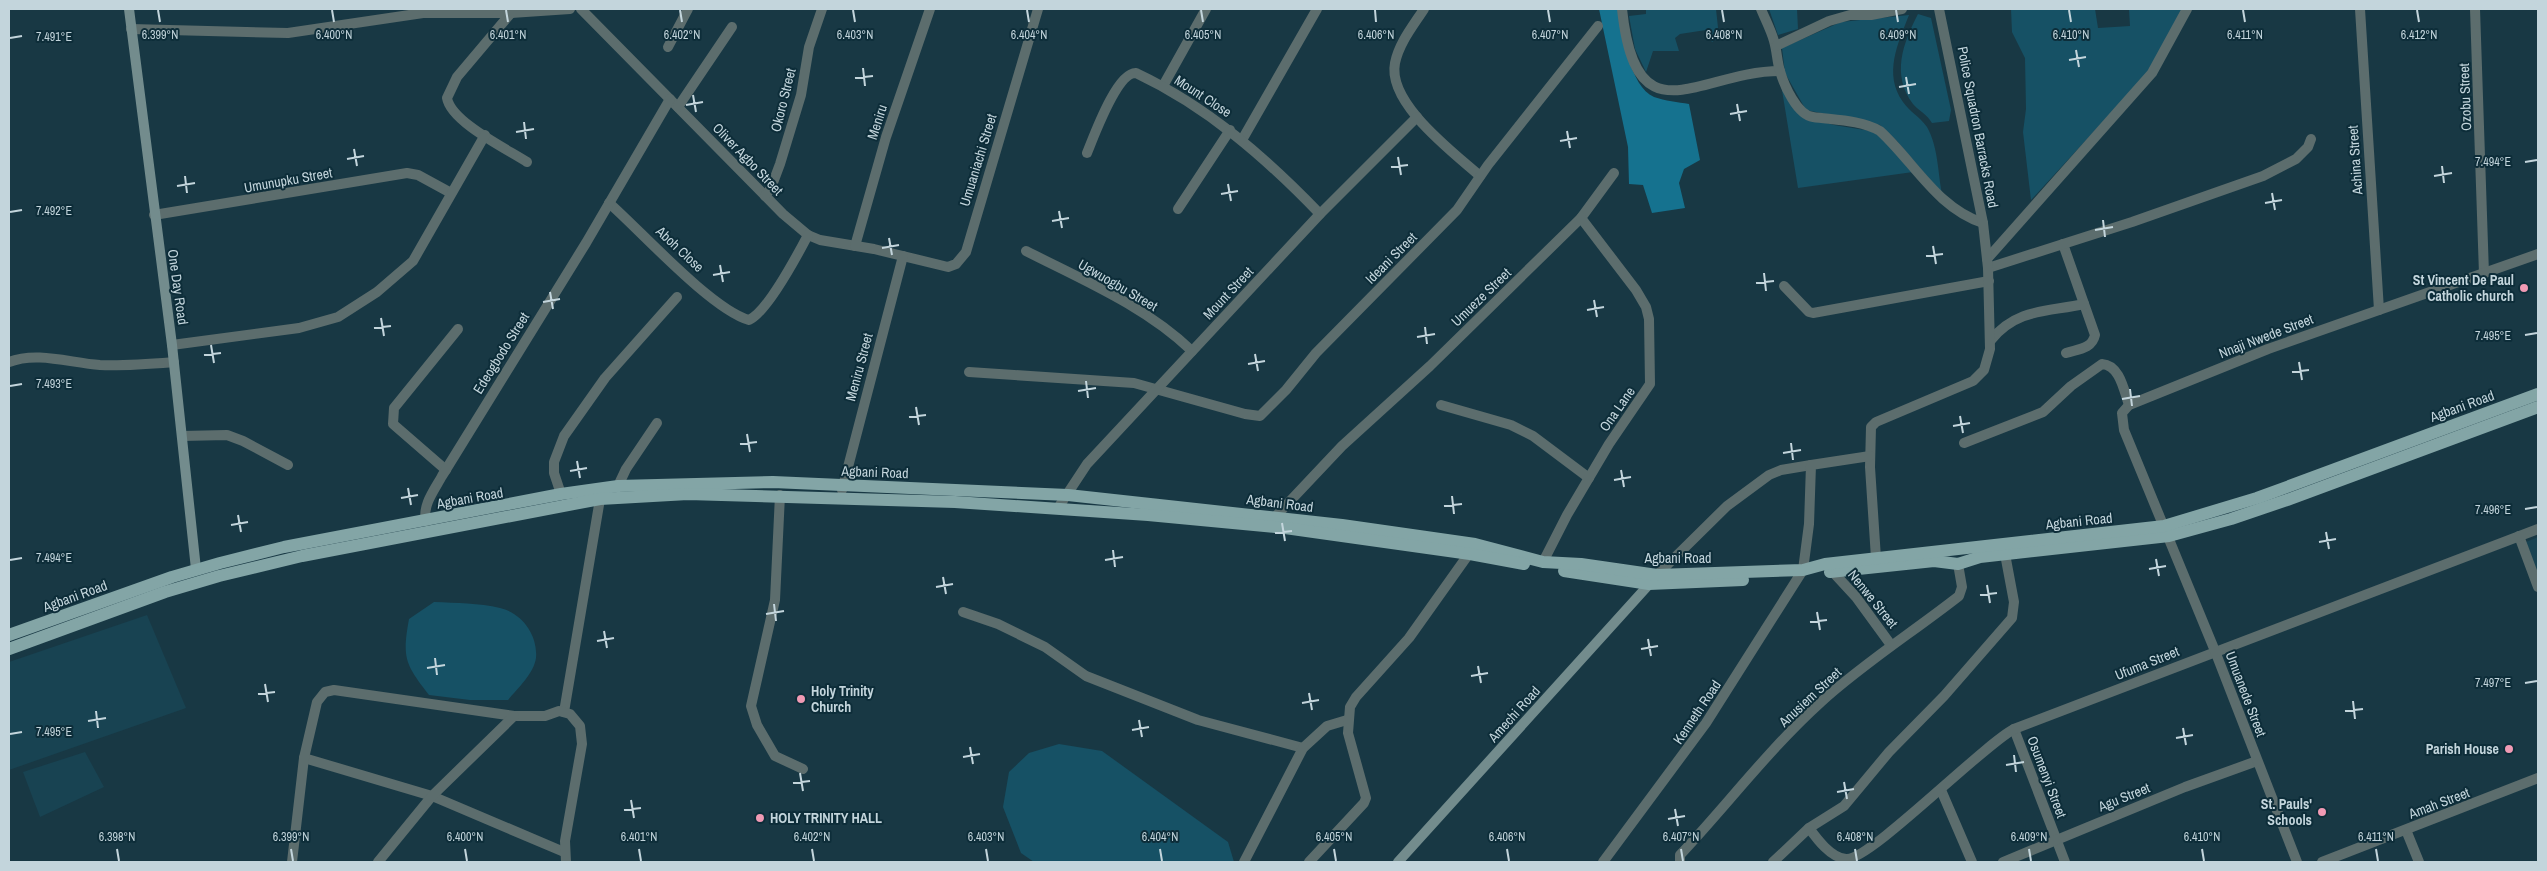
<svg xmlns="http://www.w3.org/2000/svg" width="2547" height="871" font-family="'Archivo Narrow',sans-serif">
	<rect width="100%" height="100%" fill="#183844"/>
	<g fill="#184352">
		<polygon points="2538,537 2538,574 2526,542"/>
		<polygon points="147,615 186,708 9,770 9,662"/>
		<polygon points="85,752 104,787 40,817 23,772"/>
	</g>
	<g fill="#165165">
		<polygon points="1646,9 1716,9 1719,37 1712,42 1706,30 1680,34 1675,38 1679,51 1653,51 1646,72 1635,49 1629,16 1646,14"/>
		<polygon points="1769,9 1797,9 1798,29 1778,35"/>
		<polygon points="2011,9 2095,9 2098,28 2130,26 2129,9 2183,9 2153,67 2031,200 2023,132 2026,109 2025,58 2012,32"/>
		<path d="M1918 14 1931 18 1951 110 1949 121 1932 123C1927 114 1919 111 1913 104 1891 75 1903 43 1918 14Z"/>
		<path d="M1909 15C1898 43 1883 74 1903 102 1910 112 1920 117 1927 127 1938 146 1938 173 1942 194L1897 141 1880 125 1806 110 1785 73 1782 48 1841 22Z"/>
		<polygon points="1781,84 1803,117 1834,125 1871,131 1885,139 1913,172 1798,188"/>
		<path d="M434 602C456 603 479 603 500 608 522 613 538 635 536 658 534 673 518 688 508 700H470L429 695C405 664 402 658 409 619Z"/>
		<polygon points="1059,744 1102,751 1228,842 1234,862 1034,862 1021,853 1003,807 1009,772 1029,753"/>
	</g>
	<path fill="#15728f" d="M1599 9H1619C1621 31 1630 87 1654 97 1665 101 1678 102 1689 104L1700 160 1684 169 1679 183 1685 208 1652 213 1643 185 1629 184 1628 147Z"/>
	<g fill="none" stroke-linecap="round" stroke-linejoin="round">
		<g stroke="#5c6d6d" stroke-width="10">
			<polyline points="581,9 783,214 808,235 820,240 874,249 948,267 956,264 966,252 1038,9"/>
			<path d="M1424 9C1413 26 1399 43 1395 63 1387 103 1453 152 1480 176"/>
			<path d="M1622 9C1636 143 1699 71 1780 71"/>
			<path d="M1761 9C1765 19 1771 30 1774 41 1777 51 1777 62 1780 71 1784 85 1797 115 1813 117 1834 120 1861 120 1880 131 1914 162 1937 208 1983 223"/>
			<polyline points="2360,9 2379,310"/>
			<polyline points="2475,9 2484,274"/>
			<path d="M511 13 457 77 447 98C451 122 507 149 527 162"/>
			<polyline points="131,29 288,33 423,13 511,13 570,9"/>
			<polyline points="1776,46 1829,21 1850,15 1871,15 1902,9"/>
			<polyline points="668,47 688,9"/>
			<polyline points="1163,86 1206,9"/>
			<polyline points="678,107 732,27"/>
			<polyline points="1242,140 1317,9"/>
			<path d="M1087 153C1094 136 1117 72 1136 73 1208 107 1266 158 1320 214"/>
			<polyline points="765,196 771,188 780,164 801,95 809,47 822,9"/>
			<path d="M609 203C641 231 711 309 749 320 767 312 798 254 808 235"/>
			<polyline points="1178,209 1230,130"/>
			<polyline points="154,215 407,173 418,175 451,193"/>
			<path d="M2063 244 2095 335C2092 349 2078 349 2066 353"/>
			<polyline points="855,246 886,137 930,9"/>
			<path d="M1026 251C1083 280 1145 306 1192 351"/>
			<polyline points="1987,259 2152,73 2187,9"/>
			<polyline points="1988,268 2132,222 2263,176 2296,159 2308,147 2311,139"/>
			<polyline points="1784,286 1809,312 1813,313 1989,281"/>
			<path d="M1991 340C2017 308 2048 312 2084 304"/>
			<polyline points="172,345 299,328 338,317 377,292 413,261 485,135"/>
			<path d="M9 362C37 351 70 363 100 365 125 366 149 364 174 362"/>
			<polyline points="969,372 1134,383 1245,414 1260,416 1286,390 1316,353 1457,210 1488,165 1598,26"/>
			<polyline points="1441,405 1511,425 1533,436 1589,478"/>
			<polyline points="182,436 227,435 243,441 288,465"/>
			<path d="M1964 443 2043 412 2071 386 2102 364C2120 365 2124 391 2129 405"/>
			<polyline points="446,470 393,424 394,408 458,329"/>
			<polyline points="618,486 626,469 657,423"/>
			<polyline points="842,490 903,256"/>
			<polyline points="561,494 554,473 554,462 564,436 605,378 677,297"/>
			<polyline points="780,495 775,600 751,706 757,725 775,756 803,769"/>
			<polyline points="1058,508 1087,464 1320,214 1417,117"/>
			<polyline points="1275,517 1342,446 1430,366 1581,218 1614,173"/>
			<path d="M426 521C422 505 435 489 442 476L586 243 670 99"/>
			<polyline points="2519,536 2538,587"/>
			<polyline points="1876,558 1870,467 1871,427 1876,422 1973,381 1984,370 1990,349 1988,268 1983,223 1939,9"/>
			<polyline points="1543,562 1567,515 1609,444 1650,384 1649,319 1646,307 1636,290 1581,218"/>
			<polyline points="1832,571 1856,597 1891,645"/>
			<polyline points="1657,575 1727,506 1769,475 1781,470 1811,465"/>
			<polyline points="963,612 998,624 1045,647 1086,676 1198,720 1303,748"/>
			<polyline points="564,712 600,499"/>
			<polyline points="2014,729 2065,862"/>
			<polyline points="304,758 432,796 564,852"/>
			<polyline points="1941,790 1972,862"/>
			<path d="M1809 828C1817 839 1831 858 1846 859 1869 861 1982 746 2014 729L2538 529"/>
			<polyline points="2406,830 2419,862"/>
			<polyline points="292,862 304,758 317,702 325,692 334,690 514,716 545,716 559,711 570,714 580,726 582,744 565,841 566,862"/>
			<polyline points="378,862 432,796 514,716"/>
			<polyline points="1244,862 1303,748 1327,726 1347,720"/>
			<polyline points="1309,862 1364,803 1366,798 1348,733 1350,707 1356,697 1409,638 1473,548"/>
			<polyline points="1603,862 1706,723 1803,570 1809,524 1811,465 1870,456"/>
			<path d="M1680 862V855C1727 805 1769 749 1821 702 1864 663 1913 632 1959 596L1962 587 1958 564"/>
			<polyline points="1773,862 1809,828 1844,806 1889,752 1944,696 2012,618 2014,602 2005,554"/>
			<polyline points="2003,862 2185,787 2257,761"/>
			<polyline points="2297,862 2215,651 2124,430 2122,413 2129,405 2268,349 2538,254"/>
			<polyline points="2322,862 2538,778"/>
		</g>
		<g stroke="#738c8d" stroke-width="10">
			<polyline points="129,9 172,345 196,569"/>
			<polyline points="1398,862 1653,580"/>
		</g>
		<g stroke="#83a5a6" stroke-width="12">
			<polyline points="1564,571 1649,584 1743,580"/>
			<polyline points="1830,572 1934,561 1958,564 1980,557 2169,536 2231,519 2287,500 2538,407"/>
			<polyline points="9,635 172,577 220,563 284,547 561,494 618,486 773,482 1068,495 1342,525 1475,544 1543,562 1581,564 1657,575 1803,570 1825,564 2164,526 2257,498 2538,394"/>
			<polyline points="9,649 165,592 219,576 302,556 600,499 688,494 955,502 1148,515 1285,528 1470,554 1524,564"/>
		</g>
	</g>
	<path fill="none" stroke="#c3d5dc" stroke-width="2" d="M158 10 160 22M332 10 334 22M506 10 508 22M680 10 682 22M853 10 855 22M1027 10 1029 22M1201 10 1203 22M1375 10 1376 22M1548 10 1550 22M1722 10 1724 22M1896 10 1898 22M2069 10 2071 22M2243 10 2245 22M2417 10 2419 22M10 38 22 36M2076 50 2079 67M2069 60 2086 57M863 68 865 86M1906 77 1909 94M855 78 873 76M1899 87 1916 84M693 95 696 112M1737 104 1740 121M686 105 703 102M1730 114 1747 111M524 122 526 139M1567 131 1570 148M516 132 534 129M1560 141 1577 138M354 149 357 166M1398 157 1401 175M347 159 364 156M2525 162 2537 160M2442 166 2444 183M1391 167 1408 165M185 176 187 193M2434 176 2452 173M1228 184 1231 201M177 186 195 183M2272 193 2275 210M1221 194 1238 191M2265 203 2282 200M1059 211 1062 228M10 212 22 210M2103 220 2105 237M1052 221 1069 218M2095 230 2113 227M889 238 892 255M1933 246 1936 264M882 248 899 245M1926 256 1943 254M720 265 723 282M1764 273 1766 291M713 275 730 272M1756 283 1774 281M550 292 553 309M1594 300 1597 317M543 302 560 299M1587 310 1604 307M381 318 384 336M1425 327 1427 344M374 328 391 326M2525 335 2537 333M1417 337 1435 334M211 345 214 363M1255 354 1258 371M204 355 221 353M2299 362 2302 380M1248 364 1265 361M2292 372 2309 370M1086 381 1088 398M10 386 22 384M2130 389 2132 406M1078 391 1096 388M2122 399 2140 396M916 407 919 425M1960 416 1963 433M909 417 926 415M1953 426 1970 423M747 434 750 452M1791 443 1793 460M740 444 757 442M1783 453 1801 450M577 461 580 478M1621 470 1624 487M570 471 587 468M1614 480 1631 477M408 488 411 505M1452 496 1454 514M401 498 418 495M1444 506 1462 504M2525 509 2537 507M238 515 241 532M1282 523 1285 541M231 525 248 522M2326 532 2329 549M1275 533 1292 531M2319 542 2336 539M1113 550 1115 567M2156 559 2159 576M10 560 22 558M1105 560 1123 557M2149 569 2166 566M943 577 946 594M1987 585 1990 603M936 587 953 584M1980 595 1997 593M774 604 776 621M1817 612 1820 630M766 614 784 611M1810 622 1827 620M604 631 607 648M1648 639 1651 656M597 641 614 638M1641 649 1658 646M435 658 437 675M1478 666 1481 683M427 668 445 665M1471 676 1488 673M2525 683 2537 681M265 684 268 702M1309 693 1312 710M258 694 275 692M2353 701 2355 719M1302 703 1319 700M96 711 98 728M2345 711 2363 709M1139 720 1142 737M88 721 106 718M2183 728 2186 745M1132 730 1149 727M10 734 22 732M2176 738 2193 735M970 747 973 764M2014 755 2016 772M963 757 980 754M2006 765 2024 762M800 773 803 791M1844 782 1847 799M793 783 810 781M1837 792 1854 789M631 800 634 818M1675 809 1678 826M624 810 641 808M1668 819 1685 816M117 849 119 861M291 849 293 861M465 849 467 861M639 849 641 861M812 849 814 861M986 849 988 861M1160 849 1162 861M1334 849 1336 861M1507 849 1509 861M1681 849 1683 861M1855 849 1857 861M2029 849 2031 861M2202 849 2204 861M2376 849 2378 861"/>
	<g fill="#f09ab4" stroke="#0d2d39" stroke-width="2">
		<circle cx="2524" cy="288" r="5"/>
		<circle cx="801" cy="699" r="5"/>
		<circle cx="2509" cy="749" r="5"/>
		<circle cx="2322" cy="812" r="5"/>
		<circle cx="760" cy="818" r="5"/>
	</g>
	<g text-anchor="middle" stroke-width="4" stroke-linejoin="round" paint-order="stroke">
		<g font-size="14" fill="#c3d5dc" stroke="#0d2d39">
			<text transform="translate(1203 96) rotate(33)" y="5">Mount Close</text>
			<text transform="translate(2465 97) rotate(-92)" y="5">Ozobu Street</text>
			<text transform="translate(783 100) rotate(-76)" y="5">Okoro Street</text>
			<text transform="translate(877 122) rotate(-72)" y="5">Meniru</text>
			<text transform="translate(1978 127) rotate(79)" y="5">Police Squadron Barracks Road</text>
			<text transform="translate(748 159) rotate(46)" y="5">Oliver Agbo Street</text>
			<text transform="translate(978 160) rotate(-73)" y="5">Umuaniachi Street</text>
			<text transform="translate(2355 160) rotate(-94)" y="5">Achina Street</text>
			<text transform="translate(288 180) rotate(-10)" y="5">Umunupku Street</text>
			<text transform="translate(680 249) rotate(43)" y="5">Aboh Close</text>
			<text transform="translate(1391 258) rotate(-45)" y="5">Ideani Street</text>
			<text transform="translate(1118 285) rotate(30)" y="5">Ugwuogbu Street</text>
			<text transform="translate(178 287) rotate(82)" y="5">One Day Road</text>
			<text transform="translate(1228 293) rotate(-47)" y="5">Mount Street</text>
			<text transform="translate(1481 297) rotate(-44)" y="5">Umueze Street</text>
			<text transform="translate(2266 336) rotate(-21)" y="5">Nnaji Nwede Street</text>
			<text transform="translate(501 353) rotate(-58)" y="5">Edeogbodo Street</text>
			<text transform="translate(859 367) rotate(-75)" y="5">Meniru Street</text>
			<text transform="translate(2462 406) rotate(-20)" y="5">Agbani Road</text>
			<text transform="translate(1617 409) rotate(-55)" y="5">Ona Lane</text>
			<text transform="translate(875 472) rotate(2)" y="5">Agbani Road</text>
			<text transform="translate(470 498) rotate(-10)" y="5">Agbani Road</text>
			<text transform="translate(1280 503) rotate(7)" y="5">Agbani Road</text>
			<text transform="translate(2079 521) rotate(-6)" y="5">Agbani Road</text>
			<text x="1678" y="563">Agbani Road</text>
			<text transform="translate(75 596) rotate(-20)" y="5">Agbani Road</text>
			<text transform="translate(1873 599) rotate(51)" y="5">Nenwe Street</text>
			<text transform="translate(2147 663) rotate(-22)" y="5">Ufuma Street</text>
			<text transform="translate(2246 694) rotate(69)" y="5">Umuanede Street</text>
			<text transform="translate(1810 697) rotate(-43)" y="5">Anusiem Street</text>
			<text transform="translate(1697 712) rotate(-56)" y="5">Kenneth Road</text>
			<text transform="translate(1514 714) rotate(-48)" y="5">Amechi Road</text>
			<text transform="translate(2047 777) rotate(69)" y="5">Osumenyi Street</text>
			<text transform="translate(2124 797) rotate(-22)" y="5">Agu Street</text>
			<text transform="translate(2439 803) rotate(-21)" y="5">Amah Street</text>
		</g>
		<g font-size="14" font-weight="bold" fill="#c3d5dc" stroke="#0d2d39" text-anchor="end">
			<text x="2514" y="285">St Vincent De Paul<tspan x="2514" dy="16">Catholic church</tspan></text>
			<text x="811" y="696" text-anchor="start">Holy Trinity<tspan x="811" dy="16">Church</tspan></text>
			<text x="2499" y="754">Parish House</text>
			<text x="2312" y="809">St. Pauls'<tspan x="2312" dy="16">Schools</tspan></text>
			<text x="770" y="823" text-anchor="start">HOLY TRINITY HALL</text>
		</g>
	</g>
	<g font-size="12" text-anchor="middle" fill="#c3d5dc" stroke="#0d2d39" stroke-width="4" stroke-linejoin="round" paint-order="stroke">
		<text x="2419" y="39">6.412°N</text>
		<text x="160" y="39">6.399°N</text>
		<text x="334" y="39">6.400°N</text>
		<text x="508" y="39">6.401°N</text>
		<text x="682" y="39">6.402°N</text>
		<text x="855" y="39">6.403°N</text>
		<text x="1029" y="39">6.404°N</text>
		<text x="1203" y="39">6.405°N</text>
		<text x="1376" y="39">6.406°N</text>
		<text x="1550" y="39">6.407°N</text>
		<text x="1724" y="39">6.408°N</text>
		<text x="1898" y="39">6.409°N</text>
		<text x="2071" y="39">6.410°N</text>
		<text x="2245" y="39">6.411°N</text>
		<text x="54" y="41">7.491°E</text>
		<text x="2493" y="166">7.494°E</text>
		<text x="54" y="215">7.492°E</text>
		<text x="2493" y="340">7.495°E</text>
		<text x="54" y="388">7.493°E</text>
		<text x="2493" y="514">7.496°E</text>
		<text x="54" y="562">7.494°E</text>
		<text x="2493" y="687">7.497°E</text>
		<text x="54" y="736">7.495°E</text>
		<text x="117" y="841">6.398°N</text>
		<text x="291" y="841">6.399°N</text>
		<text x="465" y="841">6.400°N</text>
		<text x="639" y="841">6.401°N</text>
		<text x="812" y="841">6.402°N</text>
		<text x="986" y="841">6.403°N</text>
		<text x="1160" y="841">6.404°N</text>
		<text x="1334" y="841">6.405°N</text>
		<text x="1507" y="841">6.406°N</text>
		<text x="1681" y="841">6.407°N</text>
		<text x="1855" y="841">6.408°N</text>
		<text x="2029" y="841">6.409°N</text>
		<text x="2202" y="841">6.410°N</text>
		<text x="2376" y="841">6.411°N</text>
	</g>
	<rect width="2547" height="871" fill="none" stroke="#c3d5dc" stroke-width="20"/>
</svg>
